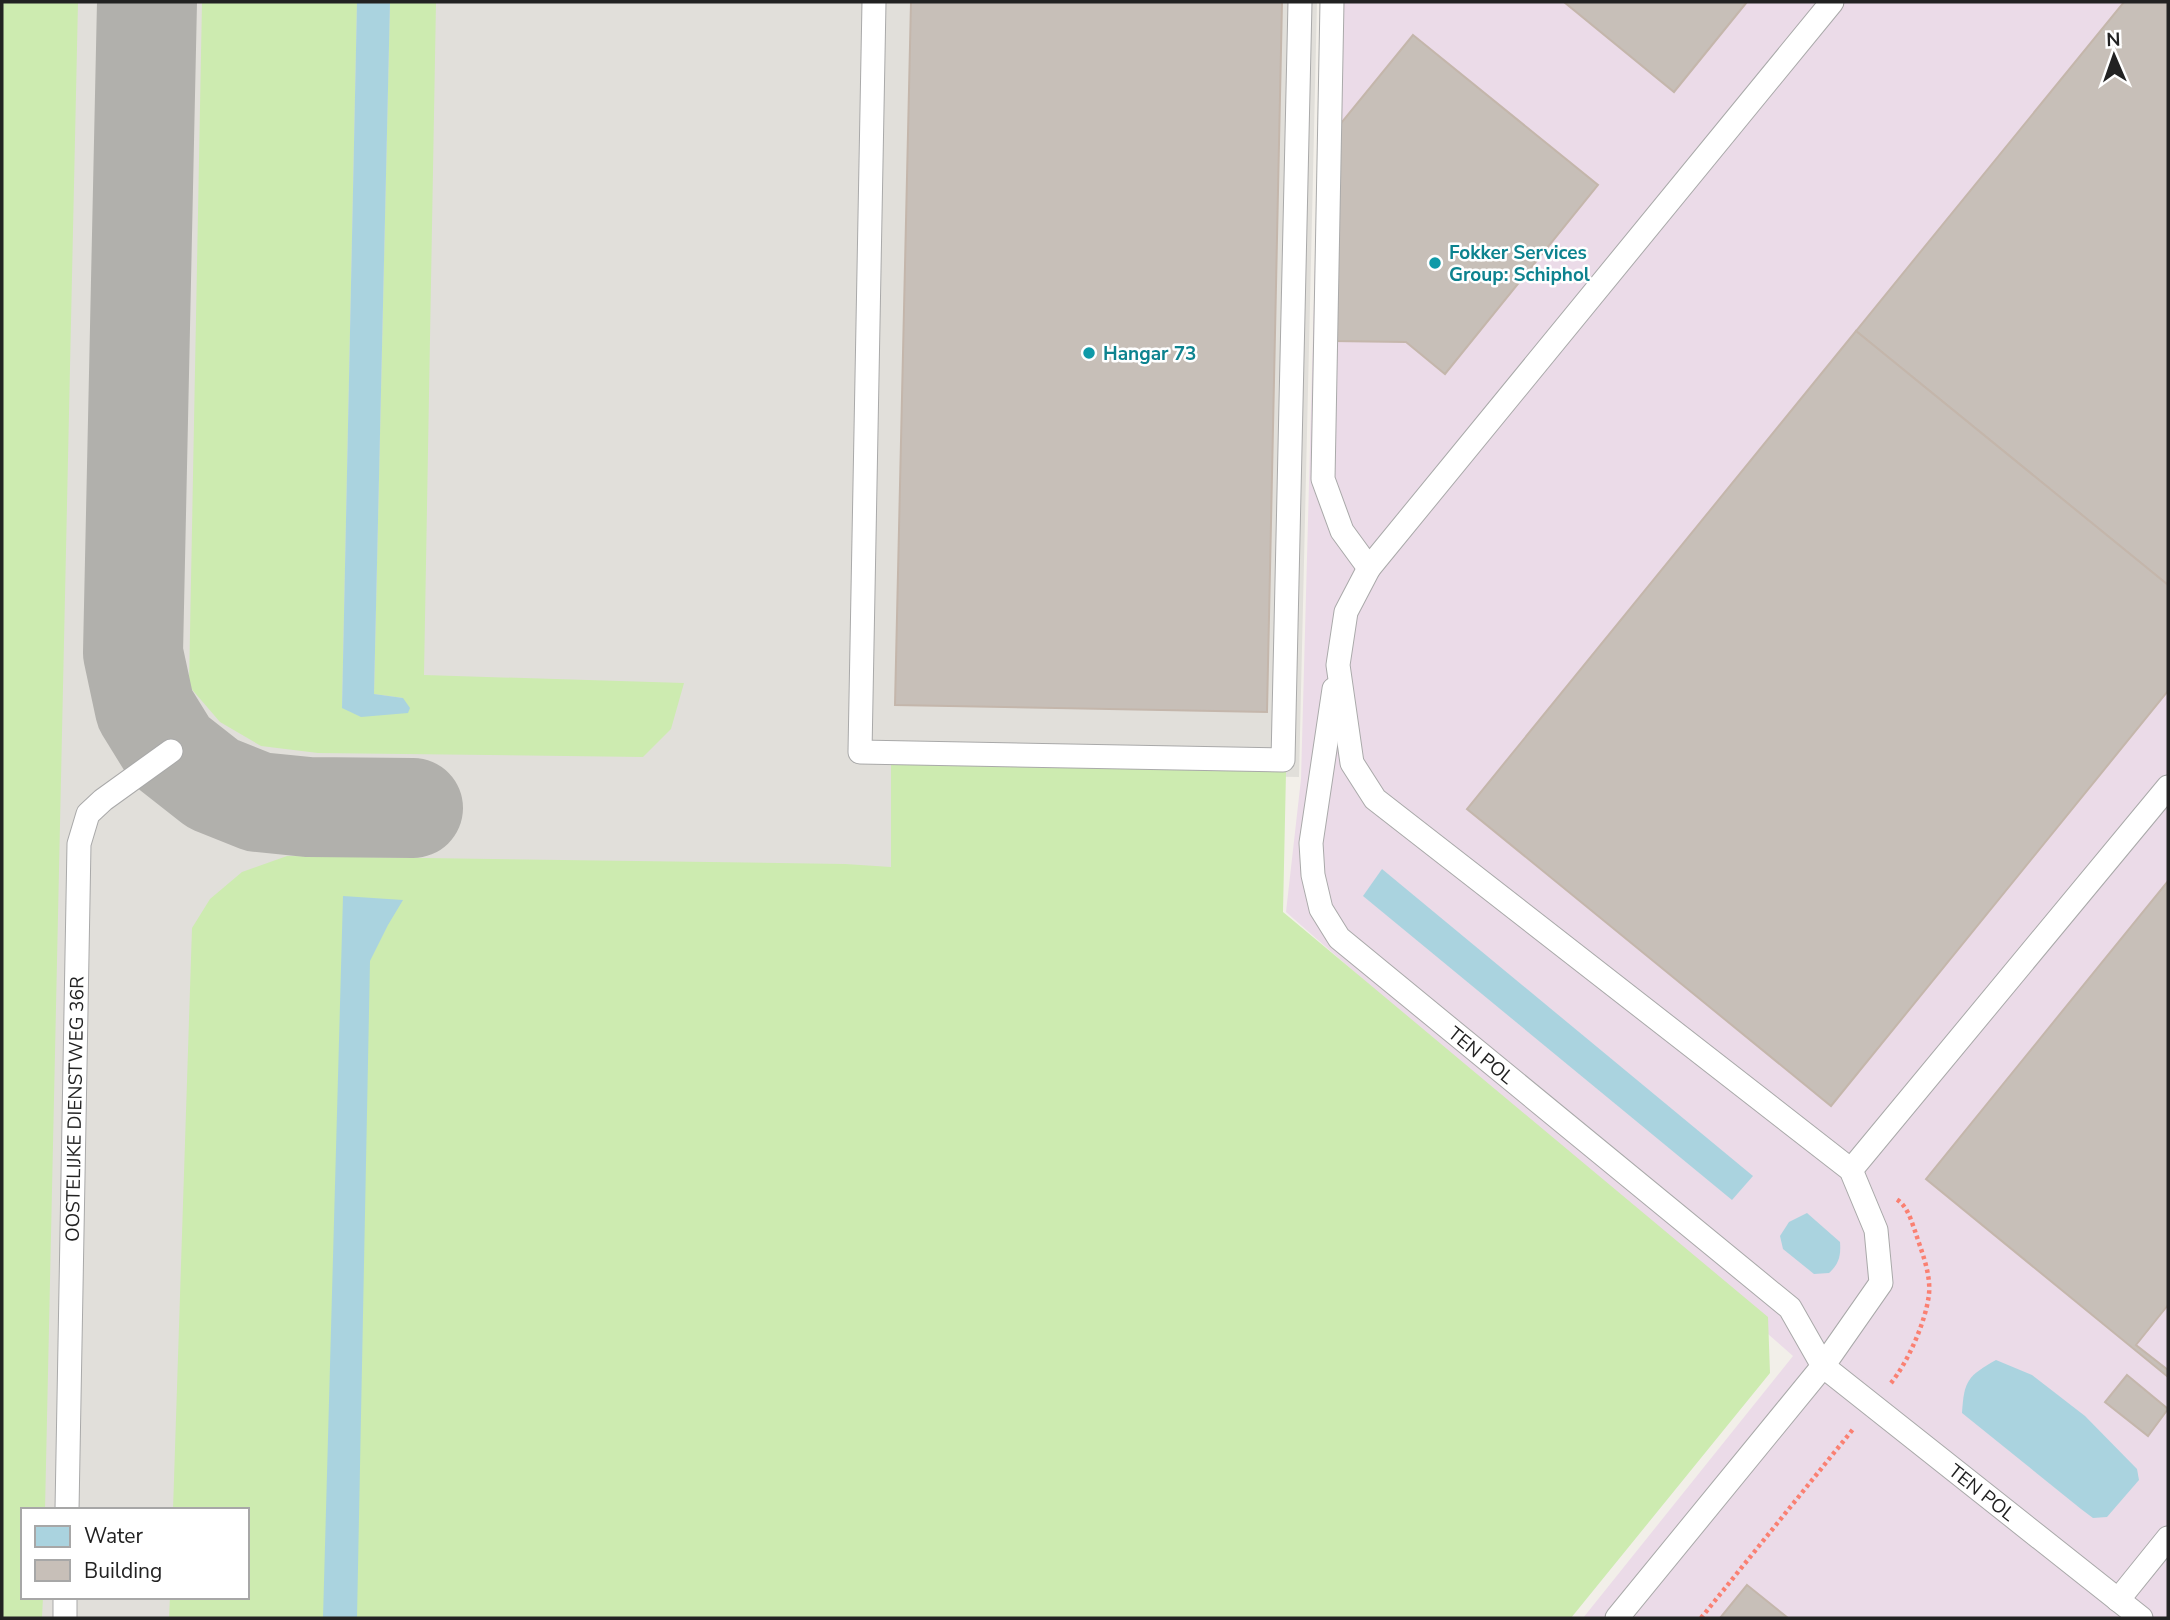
<svg xmlns="http://www.w3.org/2000/svg" width="2170" height="1620" font-family="'Nunito Sans',sans-serif">
	<rect width="100%" height="100%" fill="#f2efe9"/>
	<polygon fill="#ebdbe8" points="1322,2 2168,2 2168,1618 1583,1618 1793,1356 1286,912 1301,779"/>
	<path fill="#e1dfda" fill-rule="evenodd" d="M2 2H1317L1299 777 928 771V850L323 1618H2ZM23 1510H247V1597H23Z"/>
	<g fill="#cdebb0">
		<polygon points="2,2 78,2 45,1510 23,1510 23,1597 43,1597 42,1618 2,1618"/>
		<polygon points="202,2 357,2 342,708 403,698 374,694 390,2 436,2 424,675 684,683 671,729 643,757 318,753 261,746 220,722 189,686"/>
		<polygon points="891,764 1286,772 1283,912 1768,1317 1770,1373 1571,1618 169,1618 170,1597 247,1597 247,1510 173,1510 192,928 210,899 242,872 287,856 845,864 891,867"/>
	</g>
	<g fill="#aad3df">
		<polygon points="357,2 390,2 374,694 403,698 410,708 408,713 361,717 342,708"/>
		<polygon points="1382,869 1753,1176 1732,1200 1363,896"/>
		<polygon points="343,896 403,900 388,925 370,961 357,1618 323,1618"/>
		<path d="M1807 1213 1840 1242C1841 1256 1839 1264 1829 1273L1814 1274 1783 1249 1780 1236 1789 1222Z"/>
		<path d="M1996 1360 2032 1375 2085 1416 2137 1469 2139 1480 2107 1517 2093 1518 2081 1509 1962 1413C1964 1380 1968 1376 1996 1360Z"/>
	</g>
	<g fill="none" stroke-linecap="round" stroke-linejoin="round">
		<polyline stroke="#b1b0ac" stroke-width="100" points="147,2 133,653 145,709 171,751 213,784 258,802 308,807 413,808"/>
	</g>
	<g fill="#c7bfb8" stroke="#c4b6ab" stroke-width="2">
		<polygon points="911,2 1282,2 1267,712 895,705"/>
		<polygon points="1564,2 1747,2 1674,92"/>
		<polygon points="2124,2 2168,2 2168,585 1856,331"/>
		<polygon points="1413,35 1598,185 1445,374 1406,342 1333,341 1337,128"/>
		<polygon points="1856,331 2168,585 2168,691 1831,1106 1467,809"/>
		<polygon points="2168,881 2168,1305 2136,1345 2168,1370 2168,1377 1926,1179"/>
		<polygon points="2127,1375 2168,1409 2148,1436 2105,1402"/>
		<polygon points="1747,1585 1788,1618 1720,1618"/>
	</g>
	<g fill="none" stroke-linecap="round" stroke-linejoin="round">
		<defs>
			<g id="lane">
				<polyline points="874,2 860,752 1283,760 1300,2"/>
				<polyline points="1332,2 1323,479 1342,531 1369,568"/>
				<path id="s1" d="M1334 689 1311 843 1313 875 1321 909 1339 938 1790 1308 1823 1366 2141 1618"/>
				<polyline points="1851,1170 2168,787"/>
				<path id="s2" d="M67 1510 79 844 88 814 103 800 171 751"/>
				<polyline points="2118,1600 2168,1538"/>
				<polyline points="65,1618 65,1597"/>
				<polyline points="1617,1618 1823,1366 1881,1283 1876,1230 1851,1170 1375,799 1352,763 1338,665 1346,612 1369,568 1832,2"/>
			</g>
		</defs>
		<use href="#lane" stroke="#a9a9a9" stroke-width="25"/>
		<g stroke="#fa8072" stroke-width="4.5" stroke-dasharray="3.5 3.5" stroke-linecap="butt">
			<path d="M1891 1383C1908 1362 1926 1321 1929 1294 1931 1273 1921 1250 1915 1231 1911 1220 1907 1205 1896 1199"/>
			<polyline points="1701,1618 1854,1428"/>
		</g>
		<use href="#lane" stroke="#fff" stroke-width="23"/>
	</g>
	<g fill="#0f9aa8" stroke="#fff" stroke-width="2.5">
		<circle cx="1435" cy="263" r="7"/>
		<circle cx="1089" cy="353" r="7"/>
	</g>
	<g text-anchor="middle" stroke-width="5" stroke-linejoin="round" paint-order="stroke">
		<g font-size="19" font-weight="bold" fill="#0d838f" stroke="#fff" text-anchor="start">
			<text x="1449" y="259">Fokker Services<tspan x="1449" dy="22">Group: Schiphol</tspan></text>
			<text x="1103" y="360">Hangar 73</text>
		</g>
		<g font-size="19" fill="#222" stroke="#fff">
			<text dy="7" stroke="none"><textPath href="#s1" startOffset="441">TEN POL</textPath></text>
			<text dy="7" stroke="none"><textPath href="#s2" startOffset="401">OOSTELIJKE DIENSTWEG 36R</textPath></text>
			<text dy="7" stroke="none"><textPath href="#s1" startOffset="1110">TEN POL</textPath></text>
		</g>
	</g>
	<rect width="2170" height="1620" fill="none" stroke="#222222" stroke-width="7"/>
	<rect x="21" y="1508" width="228" height="91" fill="#ffffff" stroke="#a7a7a7" stroke-width="2"/>
	<rect x="35" y="1526" width="35" height="21" fill="#aad3df" stroke="#a7a7a7" stroke-width="2"/>
	<text x="84" y="1543" font-size="21" fill="#222222">Water</text>
	<rect x="35" y="1560" width="35" height="21" fill="#c7bfb8" stroke="#a7a7a7" stroke-width="2"/>
	<text x="84" y="1578" font-size="21" fill="#222222">Building</text>
	<g transform="translate(2114 56) rotate(358)" stroke="#ffffff" stroke-width="5" paint-order="stroke">
	<path d="M0-5L12 26L0 18L-12 26Z" fill="#222222"/>
	<text y="-10" font-size="19" font-weight="bold" text-anchor="middle" fill="#222222">N</text>
	</g>
</svg>
